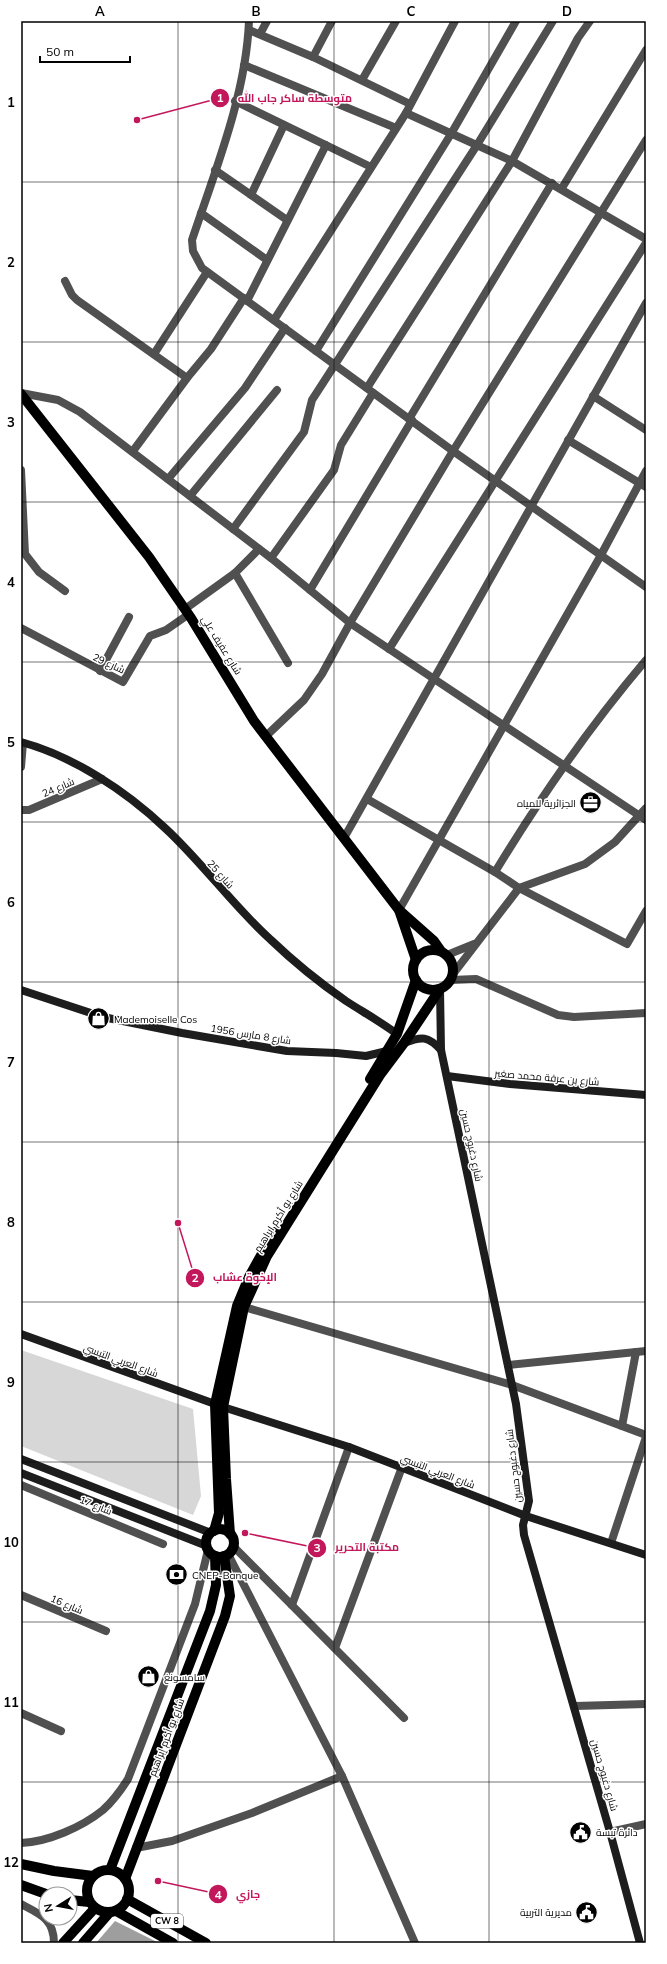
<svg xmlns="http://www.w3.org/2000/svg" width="667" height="1964" font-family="Mulish,Cairo,sans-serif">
	<rect width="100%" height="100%" fill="#fff"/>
	<polygon fill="#d7d7d7" points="21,1350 193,1409 201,1496 193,1515 21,1446"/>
	<polygon fill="#9e9e9e" points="115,1921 159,1943 96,1943"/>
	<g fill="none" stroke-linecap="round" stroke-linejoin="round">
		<g stroke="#505050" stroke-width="8">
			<path d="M249 21C246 95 215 171 192 240L193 251 202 268 453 451 646 587"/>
			<polyline points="249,30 313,57 410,104"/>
			<polyline points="260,34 267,21"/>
			<polyline points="313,57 332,21"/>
			<polyline points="244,65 396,128"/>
			<polyline points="362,80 396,21"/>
			<polyline points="235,101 371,167"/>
			<polyline points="406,113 512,161 646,239"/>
			<polyline points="215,170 287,220"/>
			<polyline points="562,188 646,50"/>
			<polyline points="251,195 284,125"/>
			<polyline points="201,213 267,260"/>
			<polyline points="65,281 72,295 77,300 187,378"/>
			<polyline points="247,301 326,145"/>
			<polyline points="274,320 406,113 455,21"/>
			<polyline points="316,351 451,134 516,21"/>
			<polyline points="154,354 207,272"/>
			<polyline points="367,388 512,161 578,38 590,21"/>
			<polyline points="21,393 58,400 80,412 271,558 350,623 646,820"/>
			<polyline points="593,396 646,430"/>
			<polyline points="409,419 552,183"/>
			<polyline points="568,440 646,487"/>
			<polyline points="133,451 187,378 211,349 244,298"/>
			<polyline points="21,470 25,554 39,572 65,591"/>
			<polyline points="168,479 245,388 285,328"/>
			<polyline points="190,496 277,390"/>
			<polyline points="233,529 304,432 312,400 477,145 553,21"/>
			<polyline points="271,558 334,470 341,445 373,393"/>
			<polyline points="235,573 288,663"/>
			<polyline points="310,590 412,420"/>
			<polyline points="185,609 235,573 259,549"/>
			<polyline points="21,628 123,682 150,636 166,630 189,614"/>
			<polyline points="389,649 646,243"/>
			<polyline points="100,671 129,617"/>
			<polyline points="266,736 304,700 322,674 350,623 453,451 646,140"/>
			<polyline points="21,767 23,743"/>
			<polyline points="367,799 495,872 519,888 627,944 646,911"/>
			<polyline points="21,810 29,810 102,779"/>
			<polyline points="344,838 646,303"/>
			<path d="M495 872C540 798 590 726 646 660"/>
			<polyline points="399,910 601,555 646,471"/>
			<polyline points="447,955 474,944"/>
			<polyline points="453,974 519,888 585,864 615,842 646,808"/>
			<polyline points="451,980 476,979 558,1015 574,1017 646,1013"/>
			<polyline points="244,1307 512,1385 646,1435"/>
			<polyline points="508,1365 646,1351"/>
			<polyline points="622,1426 636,1352"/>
			<polyline points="21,1485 163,1544"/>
			<polyline points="611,1543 646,1437"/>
			<polyline points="233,1546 404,1718"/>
			<polyline points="228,1554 342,1776 415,1943"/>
			<polyline points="21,1595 106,1631"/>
			<polyline points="292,1605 349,1447"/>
			<polyline points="335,1648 402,1467"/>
			<polyline points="575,1706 646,1704"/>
			<polyline points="21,1713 61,1731"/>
			<polyline points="610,1832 646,1824"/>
			<path d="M21 1843C48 1842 82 1827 103 1810 113 1801 121 1790 128 1779L195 1604 208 1550"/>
			<polyline points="136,1848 172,1841 252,1813 342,1776"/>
			<path d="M21 1904C40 1914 54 1919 54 1943"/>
		</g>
		<g stroke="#1d1d1d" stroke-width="8">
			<path d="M21 742C73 756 126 791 165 828 203 863 233 906 271 940 294 962 320 983 346 1001 363 1012 381 1022 397 1034"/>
			<polyline points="440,989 441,1050 516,1404 529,1501 523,1525 524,1535 610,1832 640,1943"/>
			<polyline points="21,990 103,1017 182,1033 287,1051 336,1053 366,1056 387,1051"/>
			<path d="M404 1043C422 1036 428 1036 441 1050"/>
			<polyline points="447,1076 510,1084 646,1095"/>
			<polyline points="21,1334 215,1404"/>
			<polyline points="223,1407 349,1447 526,1516 646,1555"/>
			<polyline points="21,1459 211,1533"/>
			<polyline points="21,1473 207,1546"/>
		</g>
		<g stroke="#000" stroke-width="10">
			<polyline points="21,394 149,557 191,618 254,721 399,910"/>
			<circle cx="433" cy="970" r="20"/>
			<polyline points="416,960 399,910 434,941 441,951"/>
			<polyline points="370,1079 397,1034 416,980"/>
			<circle cx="220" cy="1543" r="14"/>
			<polyline points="214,1531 219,1513 215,1404 237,1306 249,1277 274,1232"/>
			<polyline points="230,1534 226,1479 223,1407 244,1307 267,1256 380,1075 404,1043 440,989"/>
			<polyline points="21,1864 54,1871 93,1876"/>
			<polyline points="110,1870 210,1611 216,1585 215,1556"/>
			<circle cx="108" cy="1891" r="21"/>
			<polyline points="125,1879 225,1616 230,1596 224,1556"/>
			<polyline points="21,1885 46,1894"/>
			<polyline points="127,1899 206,1943"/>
			<polyline points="70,1900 89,1902"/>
			<polyline points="116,1911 173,1943"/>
			<polyline points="63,1943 95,1908"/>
			<polyline points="83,1943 110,1912"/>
		</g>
	</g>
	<path fill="none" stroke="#000" stroke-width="1" stroke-opacity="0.55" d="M178 21V1943M334 21V1943M489 21V1943M21 182H646M21 342H646M21 502H646M21 662H646M21 822H646M21 982H646M21 1142H646M21 1302H646M21 1462H646M21 1622H646M21 1782H646"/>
	<defs>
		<symbol id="office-disc" viewBox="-11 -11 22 22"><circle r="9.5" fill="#000" stroke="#fff"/><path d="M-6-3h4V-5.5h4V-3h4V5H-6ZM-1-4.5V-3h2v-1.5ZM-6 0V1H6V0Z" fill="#fff"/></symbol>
		<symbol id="shop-disc" viewBox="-11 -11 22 22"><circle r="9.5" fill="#000" stroke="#fff"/><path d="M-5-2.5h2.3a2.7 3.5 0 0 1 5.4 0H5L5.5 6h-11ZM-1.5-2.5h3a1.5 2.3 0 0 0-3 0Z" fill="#fff"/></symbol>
		<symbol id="bank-disc" viewBox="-11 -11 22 22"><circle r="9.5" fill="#000" stroke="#fff"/><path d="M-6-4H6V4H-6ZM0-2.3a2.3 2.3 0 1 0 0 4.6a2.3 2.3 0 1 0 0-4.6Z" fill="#fff"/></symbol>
		<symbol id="civic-disc" viewBox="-11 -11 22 22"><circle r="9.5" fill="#000" stroke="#fff"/><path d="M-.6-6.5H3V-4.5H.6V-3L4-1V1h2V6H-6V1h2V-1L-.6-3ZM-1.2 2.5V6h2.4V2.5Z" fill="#fff"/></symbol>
	</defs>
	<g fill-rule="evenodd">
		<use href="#office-disc" x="578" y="790" width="25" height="25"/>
		<use href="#shop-disc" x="86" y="1006" width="25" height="25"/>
		<use href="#bank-disc" x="164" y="1562" width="25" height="25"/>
		<use href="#shop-disc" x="136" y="1664" width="25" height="25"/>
		<use href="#civic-disc" x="568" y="1820" width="25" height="25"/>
		<use href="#civic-disc" x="574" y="1900" width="25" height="25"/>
	</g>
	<g text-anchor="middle" stroke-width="3" stroke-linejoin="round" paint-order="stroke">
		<rect fill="#fff" stroke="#4c4c4c" stroke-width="1" x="151" y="1914" width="32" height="14" rx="3"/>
		<g font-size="9" font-weight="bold" fill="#000">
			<text x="167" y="1924">CW 8</text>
		</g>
		<g font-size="10" fill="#000" stroke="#fff">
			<text transform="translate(222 645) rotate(58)" y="4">شارع عفيف علي</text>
			<text transform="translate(109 663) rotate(25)" y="4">شارع 29</text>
			<text transform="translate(58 787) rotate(-23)" y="4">شارع 24</text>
			<text transform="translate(221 874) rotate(48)" y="4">شارع 25</text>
			<text transform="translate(251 1034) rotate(9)" y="4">شارع 8 مارس 1956</text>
			<text transform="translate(547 1077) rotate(5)" y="4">شارع بن عرفة محمد صغير</text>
			<text transform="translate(472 1145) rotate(78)" y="4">شارع دغبوج حسين</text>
			<text transform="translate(278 1216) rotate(-58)" y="4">شارع بو أكرم ابراهيم</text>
			<text transform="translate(121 1360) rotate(20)" y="4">شارع العربي التبسي</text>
			<text transform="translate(513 1466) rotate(-97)" y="4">شارع دغبوج حسين</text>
			<text transform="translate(438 1471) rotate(21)" y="4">شارع العربي التبسي</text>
			<text transform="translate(96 1505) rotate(22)" y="4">شارع 17</text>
			<text transform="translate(67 1604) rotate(23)" y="4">شارع 16</text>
			<text transform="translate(166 1737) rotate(-69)" y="4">شارع بو أكرم إبراهيم</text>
			<text transform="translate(605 1775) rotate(74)" y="4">شارع دغبوج حسين</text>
		</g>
		<g font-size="10" fill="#000" stroke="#fff" text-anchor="start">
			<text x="576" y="807" text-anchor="end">الجزائرية للمياه</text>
			<text x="114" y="1023">Mademoiselle Cos</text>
			<text x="192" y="1579">CNEP-Banque</text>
			<text x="164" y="1681">سامسونغ</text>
			<text x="596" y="1836">دائرة تبسة</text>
			<text x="572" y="1916" text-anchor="end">مديرية التربية</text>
		</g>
	</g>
	<path fill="none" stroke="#c2185b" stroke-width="1.5" d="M137 120L220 98M178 1223L195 1278M245 1533L317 1548M158 1881L218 1894"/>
	<g fill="#c2185b" stroke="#fff" stroke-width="1.5">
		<circle cx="137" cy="120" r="4"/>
		<circle cx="178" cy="1223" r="4"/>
		<circle cx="245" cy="1533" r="4"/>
		<circle cx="158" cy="1881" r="4"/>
		<circle cx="220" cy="98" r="10"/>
		<circle cx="195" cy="1278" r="10"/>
		<circle cx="317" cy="1548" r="10"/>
		<circle cx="218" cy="1894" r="10"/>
	</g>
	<g font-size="12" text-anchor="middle" font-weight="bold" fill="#fff">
		<text x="220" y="102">1</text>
		<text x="195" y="1282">2</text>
		<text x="317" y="1552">3</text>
		<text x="218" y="1899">4</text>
	</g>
	<g font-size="11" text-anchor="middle" font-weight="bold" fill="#c2185b" stroke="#fff" stroke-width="3" stroke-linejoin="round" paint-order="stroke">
		<text x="295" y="102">متوسطة ساكر جاب الله</text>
		<text x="245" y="1281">الإخوة عشاب</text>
		<text x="367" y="1551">مكتبة التحرير</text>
		<text x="248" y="1898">جازي</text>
	</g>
	<rect width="667" height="1964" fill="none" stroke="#ffffff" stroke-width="44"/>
	<g transform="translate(58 1906) rotate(259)"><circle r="19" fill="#ffffff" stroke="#999999"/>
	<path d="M0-3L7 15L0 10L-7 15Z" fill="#000000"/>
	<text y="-6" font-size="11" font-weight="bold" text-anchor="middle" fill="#000000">N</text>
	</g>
	<path d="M40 56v6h90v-6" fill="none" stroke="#000000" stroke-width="2"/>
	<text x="46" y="56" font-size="12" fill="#000000" stroke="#ffffff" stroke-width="3" paint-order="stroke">50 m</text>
	<rect x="22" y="22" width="623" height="1920" fill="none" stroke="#000" stroke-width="1.5"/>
	<g font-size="13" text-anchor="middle" font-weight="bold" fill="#000">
		<text x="100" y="16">A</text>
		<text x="256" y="16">B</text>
		<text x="411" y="16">C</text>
		<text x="567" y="16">D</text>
		<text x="11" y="107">1</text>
		<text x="11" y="267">2</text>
		<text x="11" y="427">3</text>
		<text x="11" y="587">4</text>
		<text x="11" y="747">5</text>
		<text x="11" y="907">6</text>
		<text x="11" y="1067">7</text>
		<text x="11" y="1227">8</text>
		<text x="11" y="1387">9</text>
		<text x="11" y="1547">10</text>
		<text x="11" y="1707">11</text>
		<text x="11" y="1867">12</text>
	</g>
</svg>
